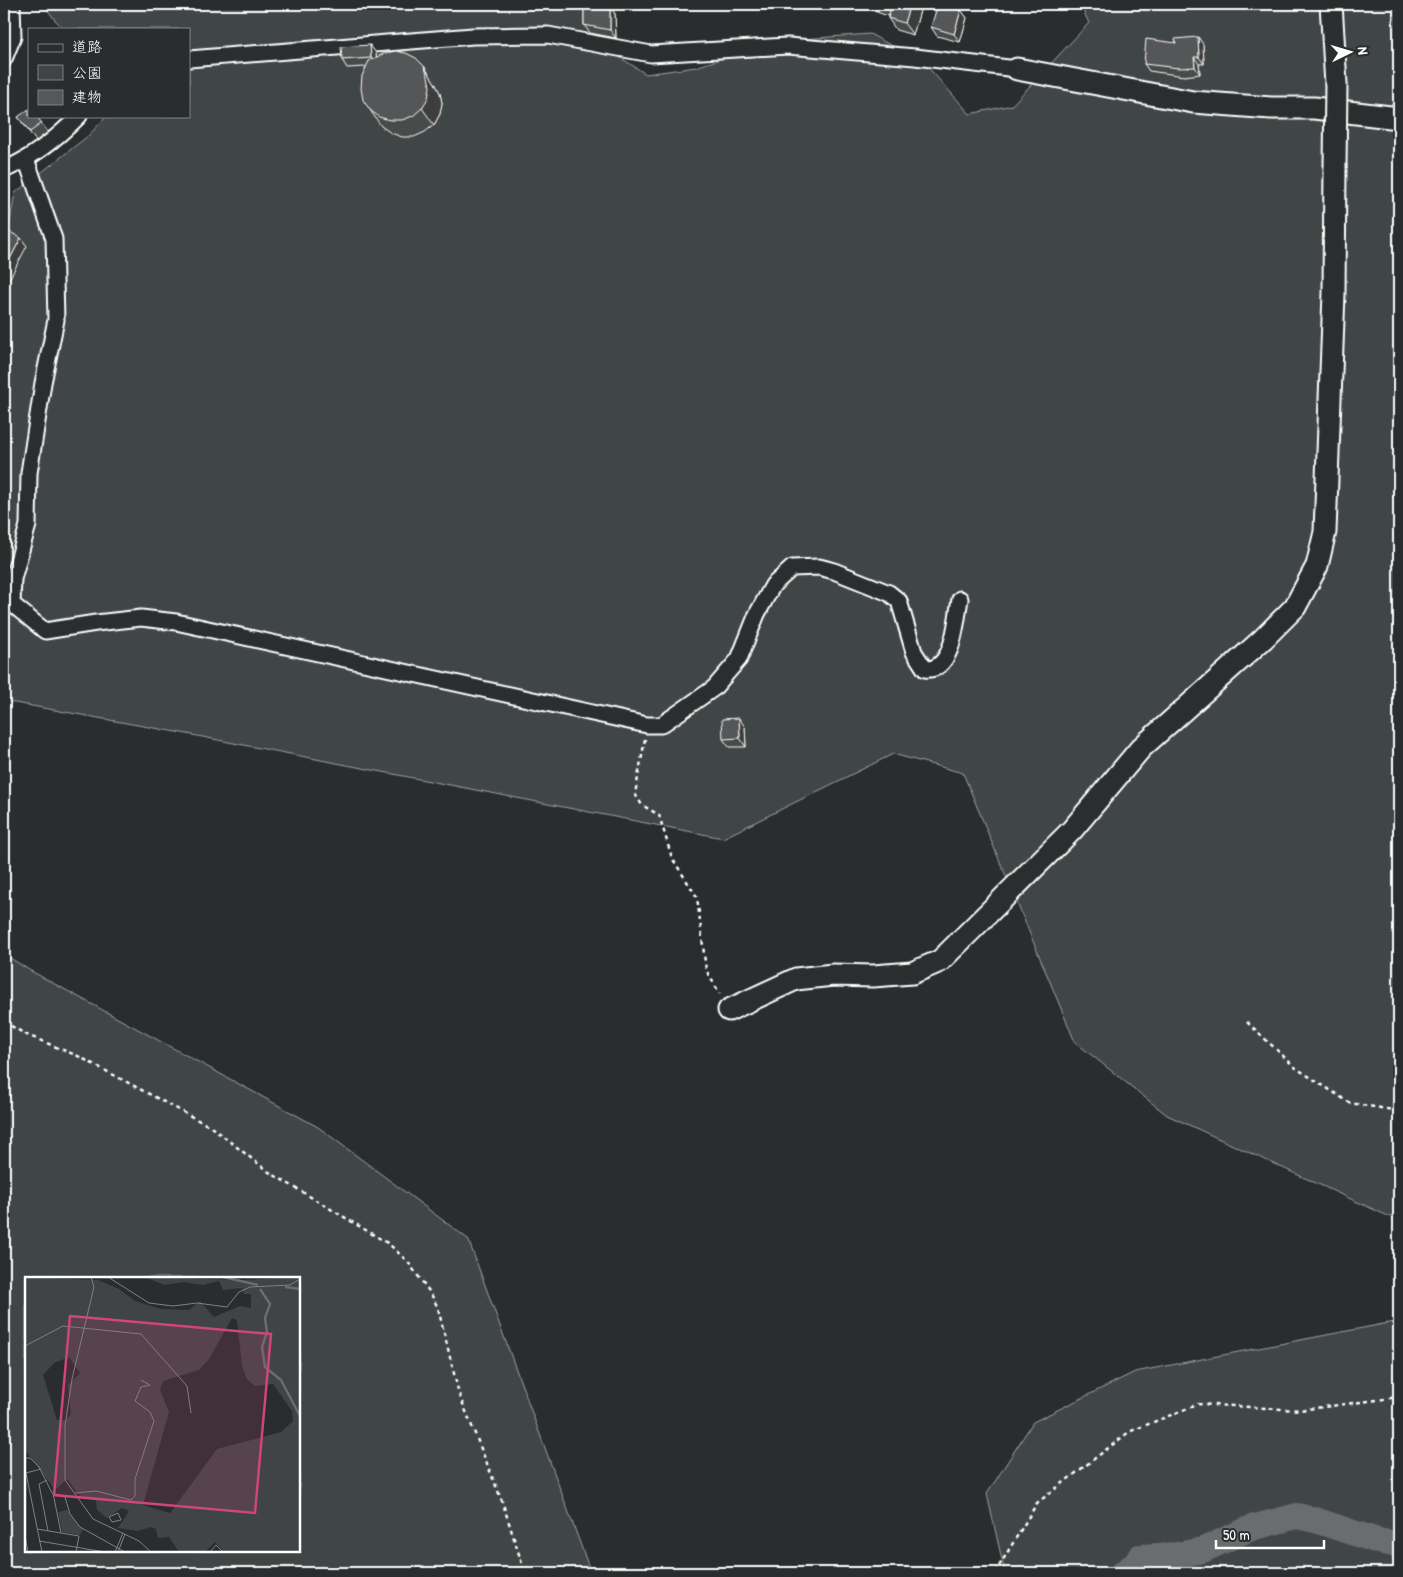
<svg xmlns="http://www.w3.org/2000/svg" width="1403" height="1577" font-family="'Patrick Hand','Klee One',sans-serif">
	<rect width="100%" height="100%" fill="#2a2d2e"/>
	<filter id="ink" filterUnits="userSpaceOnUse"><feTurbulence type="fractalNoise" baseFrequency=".02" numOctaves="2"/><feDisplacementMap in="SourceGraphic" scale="10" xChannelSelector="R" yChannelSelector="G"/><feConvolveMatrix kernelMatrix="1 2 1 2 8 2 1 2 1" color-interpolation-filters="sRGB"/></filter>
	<g filter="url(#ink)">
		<g fill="#414445" stroke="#a0a2a2" fill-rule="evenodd">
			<polygon points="43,4 591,4 594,41 646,74 696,67 775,41 870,34 925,64 970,114 1012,105 1089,23 1080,4 1399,4 1399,1221 1167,1115 1075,1042 963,773 893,754 723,838 182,733 4,701 4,256 15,193 88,136 107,116 189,116 189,29 64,29 55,20"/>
			<path d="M4 954 29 970 318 1127 468 1239 591 1573H4ZM26 1278H299V1551H26Z"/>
			<polygon points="1399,1321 1399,1573 1005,1573 987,1494 1033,1422 1135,1372"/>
		</g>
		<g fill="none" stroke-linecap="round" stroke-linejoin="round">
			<polyline stroke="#6a6c6d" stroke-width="26" points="1123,1573 1137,1563 1140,1557 1177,1555 1203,1550 1251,1528 1297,1516 1315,1520 1378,1541 1399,1545"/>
			<defs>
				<g id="street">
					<polyline points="4,59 13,37 12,4"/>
					<polyline points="189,59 473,36 548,35 651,54 788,46 915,57 1017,69"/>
					<path d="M26 159 54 239 56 320 43 383 29 473 28 525 13 579 12 604 45 631 96 623 141 618 176 622 647 725H661L714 688 739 659 757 614 773 585 792 568 819 567 834 571 889 593 899 601 914 652 925 669C954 672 956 620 960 599"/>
					<path d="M4 170C32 158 57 138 79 116"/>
				</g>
				<g id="secondary">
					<polyline points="1331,4 1336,84"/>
					<polyline points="1017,69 1193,102 1271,108 1314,108 1399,118"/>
					<polyline points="729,1010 796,979 833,975 873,976 912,973 940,961 1072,830 1141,748 1263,639 1295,607 1317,566 1325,532 1334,293 1335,168"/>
				</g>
			</defs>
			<use href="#street" stroke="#fff" stroke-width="19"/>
			<use href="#secondary" stroke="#fff" stroke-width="25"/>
			<g stroke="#fff" stroke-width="2.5" stroke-dasharray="4 4" stroke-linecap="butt">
				<polyline points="645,739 635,794 642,805 659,815 672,858 697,897 706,970 720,994"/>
				<polyline points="4,1022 27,1035 78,1056 211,1127 269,1172 389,1244 408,1262 431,1294 438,1308 459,1394 502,1501 525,1573"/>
				<polyline points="1247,1022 1296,1068 1350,1103 1399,1111"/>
				<polyline points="995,1573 1037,1503 1129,1432 1198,1404 1300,1410 1399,1397"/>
			</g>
			<use href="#street" stroke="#2a2d2e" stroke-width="15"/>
			<use href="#secondary" stroke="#2a2d2e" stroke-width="21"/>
			<defs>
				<polyline id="secondary-bridge" points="1335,168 1336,84"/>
			</defs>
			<use href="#secondary-bridge" stroke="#fff" stroke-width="25" stroke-linecap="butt"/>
			<use href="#secondary-bridge" stroke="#2a2d2e" stroke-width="21"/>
		</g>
		<g fill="#494b4c" stroke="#fff">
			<polygon points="584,4 606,4 607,6 610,6 615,14 616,38 590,33 584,25"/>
			<polygon points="868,4 922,4 913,35 896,30 888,18 888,16 874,11"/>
			<polygon points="961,10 967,18 960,42 937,36 931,27"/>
			<polygon points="1176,43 1203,44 1204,64 1199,64 1200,74 1184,76 1149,71 1144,64"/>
			<polygon points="376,53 376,57 424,66 435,83 440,93 442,103 440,114 434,125 425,132 414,137 402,137 391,133 381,126 370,110 366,67 347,68 342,60"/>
			<polygon points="36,116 48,132 36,141 18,117"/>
			<polygon points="745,727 746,747 729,747 723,739"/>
		</g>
		<g fill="#3c3d3e" stroke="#fff">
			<polygon points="910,4 922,4 913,35 904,23"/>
			<polygon points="610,6 615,14 616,38 610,30"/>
			<polygon points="961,10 967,18 960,42 954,34"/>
			<polygon points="1198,37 1203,44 1204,64 1199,57"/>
			<polygon points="370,45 376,53 377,66 371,58"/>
			<polygon points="1194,57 1199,64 1200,74 1195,67"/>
			<polygon points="424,66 435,83 440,93 442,103 440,114 434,125 422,108"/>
			<polygon points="21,238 27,246 5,287 4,286 4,270"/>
			<polygon points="739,718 745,727 746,747 740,738"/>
		</g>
		<g fill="#555758" stroke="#fff">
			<polygon points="584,4 603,4 603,6 610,6 610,30 584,25"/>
			<polygon points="882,4 910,4 904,23 888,18 891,6"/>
			<polygon points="938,4 961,10 954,34 931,27"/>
			<polygon points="1198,37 1199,57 1194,57 1195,67 1179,68 1144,64 1146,39 1176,43 1175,39"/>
			<polygon points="370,45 371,58 342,60 341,47"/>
			<polygon points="396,51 406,53 416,58 424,66 428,76 430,87 428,98 422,108 413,116 402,120 390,120 379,117 370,110 363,100 361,88 362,76 369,61 385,53"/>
			<polygon points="29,109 29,116 36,116 42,123 30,132 18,117"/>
			<polygon points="4,229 21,238 4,270"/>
			<polygon points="739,718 740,738 723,739 722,719"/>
		</g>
	</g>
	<g transform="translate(25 1277)">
		<rect width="275" height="275" fill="#2a2d2e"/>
		<path d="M0 0 73 3 94 12 110 24 136 32 164 33 175 24 189 40 215 29 226 31V17H219L217 11 198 13 194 4 178 8 158 5 140 8 119 0 219 3 275 0V275H199L190 265 180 275H154L144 260 133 261 131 252 126 250 113 254 93 251 104 234 97 231 82 241 72 233 71 223 54 218 42 202 30 213 0 173ZM207 41 212 43 217 89 222 102 230 109 248 107 267 134 268 144 256 155 192 172 145 236 118 228 144 135 135 113 138 104 174 93 184 82ZM44 80 55 96 43 108 46 137 41 143H32L18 98 29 86ZM42 233 58 253 55 258 37 255 33 235Z" fill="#414445" fill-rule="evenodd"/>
		<path fill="none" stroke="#6a6c6d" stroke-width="2.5" d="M198 0 233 8M260 10 275 12M235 12 245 27 240 41 242 55 237 70 240 90 256 103 275 139"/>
		<path fill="none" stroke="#7f8182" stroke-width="1" d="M66 0 69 10 47 102 40 149V203L68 242 114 264 126 275M83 0 124 26 148 29 172 26 202 30 214 15 225 10 265 8 275 2M0 69 38 49 116 57 162 109 166 136M0 181H5L14 190 27 216 40 220 45 237 55 250 100 275M16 192 1 196 17 275M22 203 14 207 23 254M28 216 36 256M50 216 71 214 106 223 110 219V202L129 144 125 135 110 124 116 110 125 108 116 103M93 236 96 243 87 245 84 240ZM12 252 54 259 51 275M0 259 3 275M14 264 80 275M90 275 98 256M93 275 100 257M185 275 191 268 198 275"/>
		<path fill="#ce467c" fill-opacity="0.15" stroke="#ce467c" stroke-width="2.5" d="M45 39 246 57 230 236 29 218Z"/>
		<rect width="275" height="275" fill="none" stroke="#fff" stroke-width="2.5"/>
	</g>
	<rect width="1403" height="1577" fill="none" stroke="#2a2d2e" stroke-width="20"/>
	<rect x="10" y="10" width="1383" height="1557" fill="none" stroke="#fff" stroke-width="2" filter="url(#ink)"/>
	<rect x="28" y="28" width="162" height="90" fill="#2a2d2e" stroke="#7f8182"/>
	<rect x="38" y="44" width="25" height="8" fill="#2a2d2e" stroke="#7f8182"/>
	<text x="72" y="52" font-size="15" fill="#ffffff">道路</text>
	<rect x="38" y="65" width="25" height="15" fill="#414445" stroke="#7f8182"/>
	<text x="72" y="78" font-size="15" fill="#ffffff">公園</text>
	<rect x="38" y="90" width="25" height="15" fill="#555758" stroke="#7f8182"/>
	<text x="72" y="102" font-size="15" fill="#ffffff">建物</text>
	<g transform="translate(1350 52) rotate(85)" stroke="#2a2d2e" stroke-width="4" paint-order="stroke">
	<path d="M0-4L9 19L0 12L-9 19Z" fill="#ffffff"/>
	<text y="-8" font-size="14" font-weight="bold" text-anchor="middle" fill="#ffffff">N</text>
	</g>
	<path d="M1216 1540v8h108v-8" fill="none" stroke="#ffffff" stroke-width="2.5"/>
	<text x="1223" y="1540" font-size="15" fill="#ffffff" stroke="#2a2d2e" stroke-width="4" paint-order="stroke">50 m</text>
</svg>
